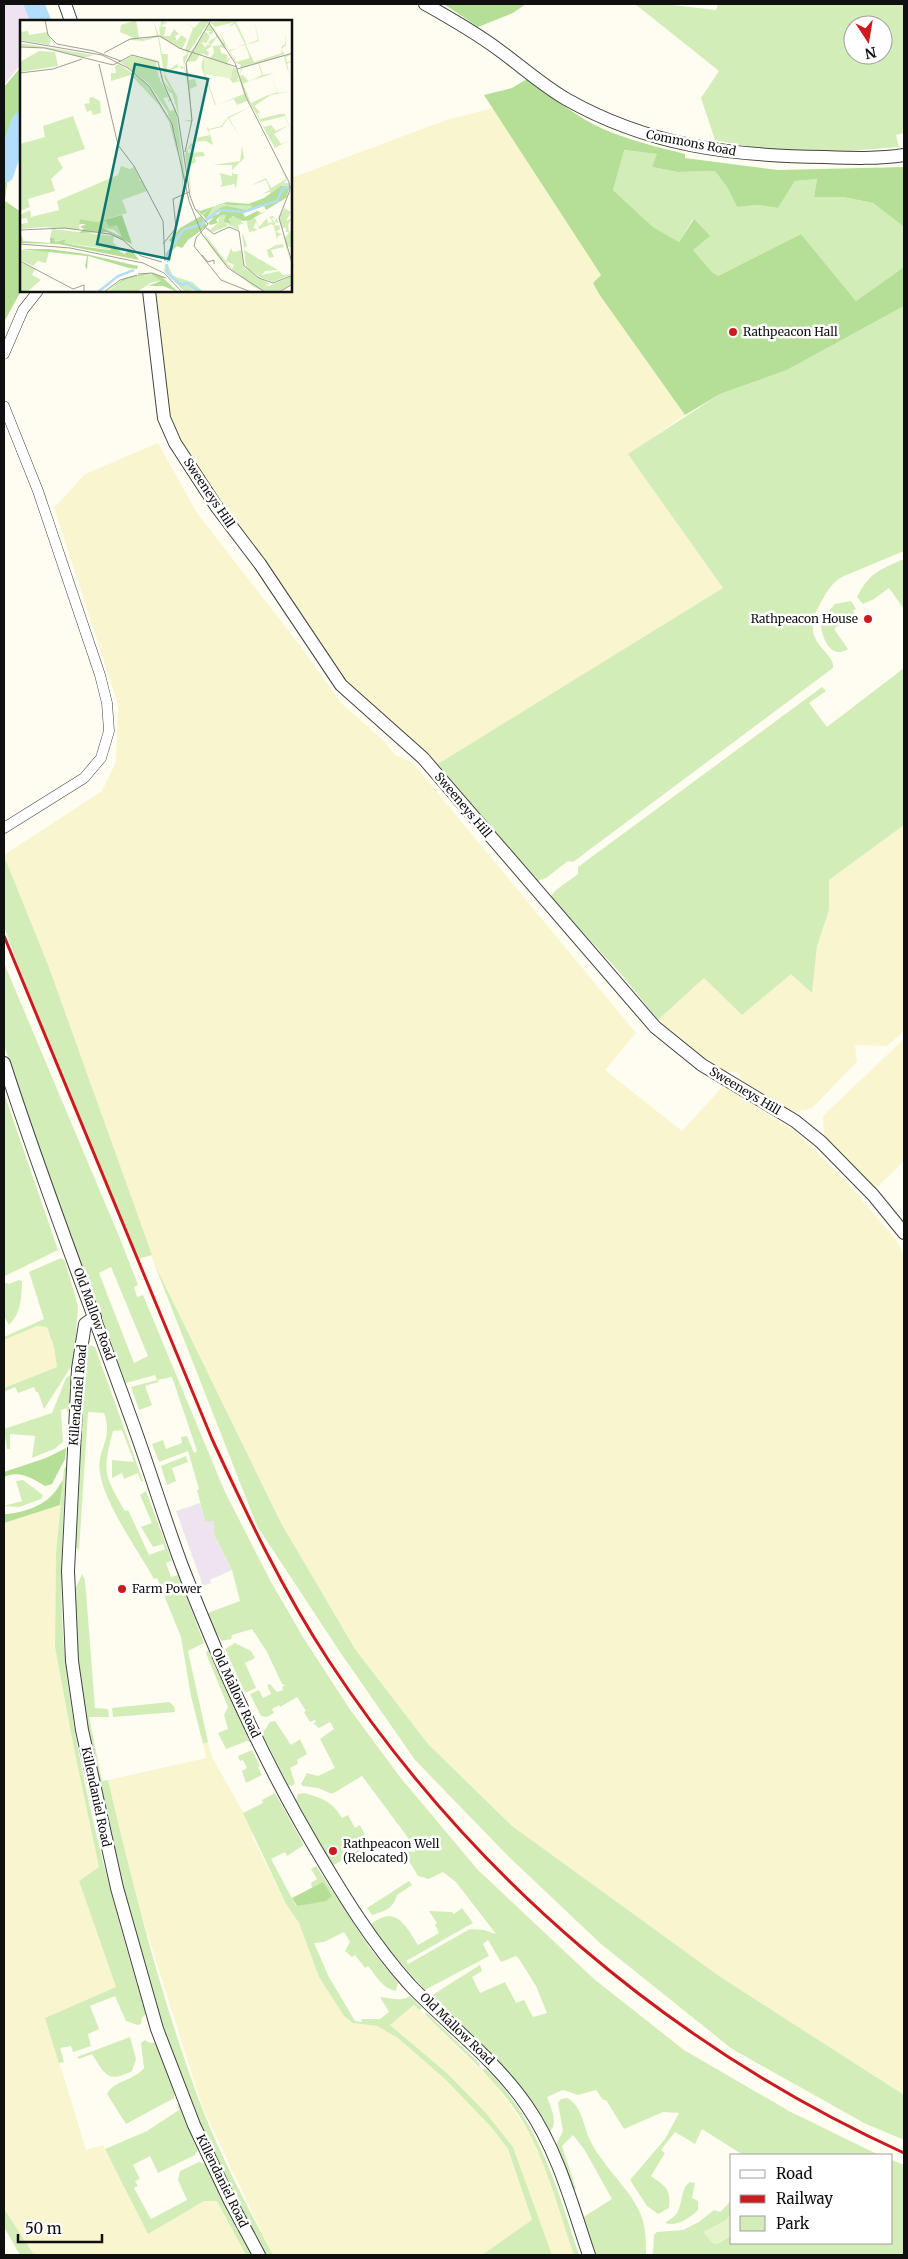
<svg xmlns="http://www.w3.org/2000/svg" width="908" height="2259" font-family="Merriweather,serif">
	<rect width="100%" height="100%" fill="#fffdf2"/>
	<g fill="#eee4ef">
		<polygon points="4,4 26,4 34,21 21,21 21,64 4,85"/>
		<polygon points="200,1503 205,1521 214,1521 214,1534 232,1570 210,1580 211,1583 203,1586 176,1511"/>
	</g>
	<g fill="#f8f5cf">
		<polygon points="493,108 601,275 593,283 599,294 685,415 629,454 723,588 441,764 430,767 341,685 170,433 149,291 291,291 291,178 446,120"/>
		<polygon points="158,443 197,513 298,643 342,704 384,741 395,755 413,763 636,1033 605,1070 682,1131 723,1086 796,1132 845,1180 897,1241 904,1257 904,2095 719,1976 512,1826 428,1744 355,1649 281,1523 154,1263 4,855 102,791 116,762 118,704 54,508 85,474"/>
		<polygon points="904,825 904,1031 887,1046 855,1045 857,1062 812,1108 791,1114 743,1082 737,1072 719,1072 658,1020 704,978 742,1015 791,973 812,993 817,946 829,910 829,880"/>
		<polygon points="904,1039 904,1161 876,1188 824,1137 823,1116"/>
		<polygon points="37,1326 47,1327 54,1347 57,1367 4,1388 4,1340"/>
		<polygon points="60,1505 56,1553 55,1647 74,1749 99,1867 79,1881 116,1987 46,2018 86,2150 103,2145 148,2234 204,2201 217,2201 246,2255 29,2255 4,2211 4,1523"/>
		<polygon points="208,1742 212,1757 253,1830 252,1836 286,1904 299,1923 319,1977 344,2016 353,2023 377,2026 398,2038 446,2080 492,2128 508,2149 532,2221 482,2255 273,2255 265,2239 203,2109 136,1898 108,1780 206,1758 203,1744"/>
		<polygon points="415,2005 495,2084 530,2133 543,2162 574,2255 552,2255 513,2147 486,2113 448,2074 390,2025"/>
	</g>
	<g fill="#d2edb8" fill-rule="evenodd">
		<path d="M635 4H663L716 10 718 4H904V133L896 135 899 147 824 153 761 149 715 140 701 98 719 71ZM853 25H883V55H853Z"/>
		<polygon points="623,150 658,154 652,167 678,172 715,171 727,187 737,207 758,205 778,208 795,181 817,179 814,197 843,197 873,203 904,227 904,267 856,301 801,234 718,276 712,272 693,250 693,219 679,242 653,227 613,190"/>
		<path d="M904 306V551L844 576C832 582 828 590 821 602 796 644 836 650 833 668L573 862 568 861 546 878 537 881 438 764 723 588 628 454 720 394 787 370Z"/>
		<path d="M904 559V609L889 588 874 599 863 604 857 597C869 573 881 569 904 559Z"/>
		<path d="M851 601 856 609 853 611 854 613 834 629 848 649C830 661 820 635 821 620L835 604Z"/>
		<polygon points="904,668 904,825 829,880 829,910 817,946 812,993 791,974 742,1015 704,978 658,1020 622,975 550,897 556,890 578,874 578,867 822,687 826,691 809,703 827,727"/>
		<polygon points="4,856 48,965 152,1255 138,1259 31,1002 4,926"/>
		<path d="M4 963 121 1241 138 1285 134 1287 137 1297 143 1295 225 1492 271 1582 303 1637 349 1708 400 1777 478 1870 594 1979 684 2050 789 2111 879 2155H743L702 2129 695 2144 675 2132 661 2150 665 2153 651 2176C666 2187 671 2188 669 2208L658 2214 647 2206 630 2180 665 2139 679 2113 663 2112 624 2129 606 2100H603L596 2090 578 2095 563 2090 547 2097C551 2108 559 2123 549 2133L429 1997 480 1965 482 1971 472 1977 480 1993 505 1982 516 2003 524 2000 533 2017 547 2013 536 1986 519 1959 516 1956 501 1962 488 1940 483 1944 489 1956 425 1990 390 1951 370 1925C396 1904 405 1925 418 1945L439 1933 435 1925 437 1923 429 1911 452 1912 454 1914 462 1908 473 1923 406 1961 408 1964 470 1929 484 1930 496 1934 456 1882 443 1872 429 1879 418 1876 403 1851 415 1852V1847L362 1776 332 1794 318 1788 303 1786 301 1784 307 1773 318 1776 335 1768 320 1739 334 1729 330 1722 319 1728 313 1723 316 1722 315 1720 310 1722 304 1712 306 1711 297 1697 280 1707 279 1705 272 1709 274 1713 267 1717 261 1716 250 1694 259 1690 263 1698 271 1694 267 1685 270 1684 277 1692 283 1690 282 1687 285 1685 282 1684 267 1652 252 1629 232 1635 231 1639 222 1641 214 1630 208 1613 240 1601 232 1570 214 1534V1521H205L197 1490 199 1489 188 1451 159 1462 152 1444 163 1440 166 1449 182 1443 181 1437 187 1436 194 1453 197 1451 172 1377 158 1380V1382L145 1386 152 1405 139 1410 131 1387 157 1380 155 1375 126 1383 73 1243 23 1106 4 1044ZM111 1267 148 1356 134 1363 99 1273Z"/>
		<polygon points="4,1093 58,1250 5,1276 4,1273"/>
		<polygon points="61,1258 65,1261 78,1306 74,1362 44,1409 38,1392 36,1392 34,1387 18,1393 15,1387 4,1392 4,1388 57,1367 54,1347 47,1327 37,1326 4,1340 4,1337 44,1319 29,1272"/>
		<polygon points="154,1263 281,1523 355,1649 428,1744 512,1826 719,1976 904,2095 904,2140 864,2123 732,2049 601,1944 509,1857 415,1760 340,1652 257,1526"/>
		<path d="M19 1280 22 1281C21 1298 22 1312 9 1325L4 1316V1282L9 1284Z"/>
		<path d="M90 1345 95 1347 143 1481H141L138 1473 124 1479 122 1473 112 1478V1460L134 1462 122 1430 113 1431C102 1473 104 1474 125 1511L128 1510 149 1555 165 1549 163 1544 153 1547 141 1527 152 1523 140 1495 146 1491 172 1561 166 1563 171 1577 178 1575 204 1643 188 1651 208 1742 203 1744 191 1696 181 1637 157 1578 154 1579C138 1550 105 1505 100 1473 96 1449 114 1440 104 1413L88 1412 79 1551 74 1544 83 1380 86 1355Z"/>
		<polygon points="72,1374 70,1410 67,1412 67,1408 61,1410 63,1442 54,1449 32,1458 35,1436 10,1434 10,1449 7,1449 4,1429 52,1413 66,1378"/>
		<polygon points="186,1456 188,1462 172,1468 176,1481 167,1485 161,1466"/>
		<path d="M67 1466C62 1526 59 1588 64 1648 76 1772 110 1895 146 2014L142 2018 141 2024 138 2025 126 2021 115 1996 90 2006 99 2029 88 2034 91 2046 73 2052 71 2046 60 2048 64 2062 59 2063 45 2018 116 1987 79 1881 99 1867 74 1749 55 1647 56 1553 64 1468Z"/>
		<polygon points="23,1480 43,1495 41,1499 19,1507 4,1506 22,1501 16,1481"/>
		<path d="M82 1574 85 1580 95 1708 108 1709 109 1717H89L102 1781 108 1780C134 1891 162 2002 202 2108 222 2159 248 2208 273 2255H263L224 2179 183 2087 145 1976 98 1783 79 1681 75 1590Z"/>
		<polygon points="235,1643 251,1651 255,1658 245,1663 256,1688 245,1693 225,1649"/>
		<polygon points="208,1650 251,1742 247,1741 226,1749 218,1733 228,1729 224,1715 228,1707 206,1653"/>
		<polygon points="169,1702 174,1706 175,1712 113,1717 112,1708"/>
		<polygon points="275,1721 291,1745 300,1739 307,1754 297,1760 298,1764 290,1768 295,1783 292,1786 288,1785 262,1734 270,1722"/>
		<polygon points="252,1750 260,1766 258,1767 262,1775 246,1783 242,1771 247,1768 243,1760 240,1761 238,1756"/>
		<path d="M275 1793 304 1845 287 1856 285 1852 271 1859 296 1906 303 1904 323 1883 312 1888 311 1883 317 1879 311 1869 316 1866 369 1947 398 1983 396 1991C382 1988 377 1977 368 1966L365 1968 355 1955 352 1957 345 1951 350 1942 344 1932 324 1942 314 1943 329 1977 355 2021 362 2022 361 2019H380L389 2012 380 1997C389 1998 402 2002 410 1996L422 2008 420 2010 414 2005 390 2025 448 2074 486 2113 513 2147 552 2255H482L532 2220 508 2149 492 2128 446 2080 398 2038 377 2026 353 2023 344 2016 319 1977 299 1923 286 1904 243 1813 263 1803 262 1800Z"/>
		<path d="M304 1793C322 1798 332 1801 342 1818L348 1815 355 1828 360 1825 366 1837 359 1841 363 1849 332 1866 296 1800 298 1794Z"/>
		<path d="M409 1881 412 1885 397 1895C393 1909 385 1911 372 1915L367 1908Z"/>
		<path d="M426 2012 480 2064 479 2066 483 2070 485 2068C538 2118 557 2188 579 2255H574C560 2215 549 2172 530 2134 506 2087 461 2051 425 2014Z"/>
		<path d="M130 2037 136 2059 132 2071C107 2084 105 2074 92 2054L79 2059 77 2057Z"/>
		<path d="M145 2040 150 2043 156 2042 174 2090V2098L126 2124 107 2094C114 2080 134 2081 144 2068L141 2043Z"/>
		<path d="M567 2098C584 2107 583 2129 592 2144 604 2167 632 2192 640 2213 646 2226 646 2241 646 2255H594L582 2218 612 2199 584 2149 573 2135 562 2146 576 2189 574 2190 556 2145 563 2131 558 2103 561 2099Z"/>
		<polygon points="180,2102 199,2148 195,2155 158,2173 150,2156 133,2165 140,2179 135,2181 138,2186 134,2188 151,2219 187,2200 178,2180 180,2171 199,2162 207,2165 252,2255 246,2255 217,2201 204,2201 148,2234 105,2149 147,2131 179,2110 177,2104"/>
		<polygon points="892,2160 904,2165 904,2255 653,2255 654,2235 657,2232 683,2230 699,2222 714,2210 720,2212 732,2200 732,2214 725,2221 704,2232 717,2244 732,2235 732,2243 892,2243"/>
		<path d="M690 2182 695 2183 692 2198 698 2201V2210C690 2218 677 2227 665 2223 669 2219 674 2218 677 2213 683 2203 680 2189 690 2182Z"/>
		<polygon points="4,2209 34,2255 20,2255 4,2227"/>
	</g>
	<g fill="#b5df96">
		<polygon points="444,4 526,4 513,13 478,27"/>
		<polygon points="21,67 21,117 11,148 5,201 21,212 21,291 4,322 4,87"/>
		<path d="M527 79 532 81C554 99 577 117 603 129 629 140 657 147 685 154V158L778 170 904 167V227L873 203 843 197H814L817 179 795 181 778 208 758 205 737 207 727 187 715 171 678 172 652 167 657 154 624 150 613 190 653 227 679 242 694 219 710 236 693 250 712 272 718 276 801 234 856 301 904 267V306L787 370 720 394 685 415 599 294 593 283 601 275 484 95 512 88Z"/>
		<path d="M66 1448 65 1459 52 1484 45 1486C32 1478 19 1470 4 1477V1472L46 1458Z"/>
		<path d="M63 1480 60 1505 4 1523V1514C18 1514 41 1507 51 1496 56 1492 59 1485 63 1480Z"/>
		<polygon points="323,1882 332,1896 326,1901 297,1906 292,1898"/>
	</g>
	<polygon fill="#e5f4ca" points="732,2214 732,2235 717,2244 712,2243 703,2232 725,2221"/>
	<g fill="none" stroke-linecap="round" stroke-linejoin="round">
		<g stroke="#b2defb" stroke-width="20">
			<polyline points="34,4 41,21"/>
			<polyline points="4,173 21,122"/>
		</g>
		<defs>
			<g id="minor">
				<polyline points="4,354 23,310 38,291"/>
				<polyline points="4,406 38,491 100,675 107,703 109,731 101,758 84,778 4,828"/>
			</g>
			<g id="tertiary">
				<polyline points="65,4 71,21"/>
				<path d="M425 4C450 18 475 32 499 50 521 66 542 85 566 99 649 146 731 156 825 157 851 158 879 159 904 155"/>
				<polyline points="149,291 164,418 175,443 216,506 260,564 341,685 423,758 655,1027 702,1065 795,1121 821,1142 873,1195 904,1233"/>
				<path d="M4 1063C42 1181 87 1296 129 1413 148 1464 163 1515 182 1566 219 1662 262 1758 314 1846 343 1895 372 1943 410 1985 449 2026 495 2059 527 2106 558 2151 572 2205 589 2255"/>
				<polyline points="95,1317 85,1324 78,1369 68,1571 72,1661 82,1730 117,1888 157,2029 194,2125 230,2201 259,2255"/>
			</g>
		</defs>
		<use href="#minor" stroke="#434343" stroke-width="11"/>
		<use href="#tertiary" stroke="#434343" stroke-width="14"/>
		<use href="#minor" stroke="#fff" stroke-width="10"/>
		<use href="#tertiary" stroke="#fff" stroke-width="12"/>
		<path stroke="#cc1b20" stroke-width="3" d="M4 936 212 1439C247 1515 283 1591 329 1661 469 1875 671 2047 904 2153"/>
	</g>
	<g fill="#cc1b20" stroke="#fff" stroke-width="2">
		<circle cx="733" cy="332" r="5"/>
		<circle cx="868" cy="619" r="5"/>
		<circle cx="122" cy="1589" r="5"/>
		<circle cx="333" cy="1851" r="5"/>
	</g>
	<g text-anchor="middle" stroke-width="5" stroke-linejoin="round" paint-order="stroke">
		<g font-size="12" fill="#101010" stroke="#fff">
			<text transform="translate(691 143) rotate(11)" y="4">Commons Road</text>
			<text transform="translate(209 493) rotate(56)" y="4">Sweeneys Hill</text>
			<text transform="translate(463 805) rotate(50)" y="4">Sweeneys Hill</text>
			<text transform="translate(745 1091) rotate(31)" y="4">Sweeneys Hill</text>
			<text transform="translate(94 1314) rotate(70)" y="4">Old Mallow Road</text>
			<text transform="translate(78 1395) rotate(-85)" y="4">Killendaniel Road</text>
			<text transform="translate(236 1693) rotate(65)" y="4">Old Mallow Road</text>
			<text transform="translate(96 1797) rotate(78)" y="4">Killendaniel Road</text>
			<text transform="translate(457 2029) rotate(44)" y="4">Old Mallow Road</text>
			<text transform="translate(222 2181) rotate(64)" y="4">Killendaniel Road</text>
		</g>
		<g font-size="12" fill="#101010" stroke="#fff" text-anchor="start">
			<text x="743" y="336">Rathpeacon Hall</text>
			<text x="858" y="623" text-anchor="end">Rathpeacon House</text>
			<text x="132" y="1593">Farm Power</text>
			<text x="343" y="1848">Rathpeacon Well<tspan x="343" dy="14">(Relocated)</tspan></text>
		</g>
	</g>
	<g transform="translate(20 20)">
		<rect width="272" height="272" fill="#fffdf2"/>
		<path d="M116 0 119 18 123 19 137 15 133 0 139 16 142 17 140 15 139 4 140 9 141 1 147 2 141 6 146 7 144 16H150L154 9 159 14 155 16 157 21 161 15 167 19 162 29 165 30 173 8 162 0 174 8 182 0H190L169 32 164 45 166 52V45L168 38 173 29 178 22V21L188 5 189 4 193 7 204 24 199 11 209 30 218 28 210 31 216 42 230 38 225 25 217 27 225 24 215 4 207 7 215 2 195 7 190 2 222 0 216 2 226 23 225 25 238 20 234 0 239 21 226 25 234 42 262 33 261 28V27L265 24V13L266 25 261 29 265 34 255 37 272 34 266 37 267 42 272 41 267 44 272 62 268 49 255 52 267 49 264 36 239 43 243 55 255 53 229 61 242 55 238 43 222 48 220 56 221 45 216 43 205 24 206 29 200 27 201 33 207 35V40L211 37 207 43 211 47 190 40 187 51 206 57 209 48 207 57 210 58 213 47 217 49 219 57 216 61 220 58 230 86 227 81 217 85 214 79 195 85 181 46 184 36 190 38 194 33 193 26 202 25 197 17 191 25 188 22 196 17 195 10 191 15 188 13 191 11H185L190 16 185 26 186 23 181 22 185 27 181 32 188 24 192 26 186 30 189 32 188 36 181 33 183 36 180 34 176 41 167 42 169 60 175 59 177 66 170 69 172 101 169 112 171 102 164 100H171L169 68 164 48 161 49 160 46 164 47 163 37 168 33 139 17 142 34H148L147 51 157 44 159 47 144 53 157 76 159 96 152 73H150L143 61 139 42 119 35 139 41 144 62 152 71 145 59 138 17 123 21 110 20 101 24 105 21 114 18 100 12 101 5ZM185 54 209 58 213 63 220 61 224 74 196 85ZM8 11 9 15 27 12 31 20 29 25 0 20V12ZM0 23 25 27 74 35 63 38 26 28 0 27ZM19 31 35 32 38 46 0 52V42ZM112 36 136 41 139 59 141 55 140 60 152 80 148 82 149 77 143 78 150 91 154 90 153 84 156 91 167 171 163 153V171L160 134 147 91 129 64 100 42ZM99 44 126 63 140 83 155 113 158 136 149 102 139 85 111 55 91 61V53H96L95 46ZM223 55 229 61 223 64 231 83 246 76 237 58 246 76 258 72 250 55 258 73 272 71 251 75 234 86 240 92 237 94 240 99 259 94H265L272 114 265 96 241 102 244 107 251 105 256 111 269 105 254 114 261 124 272 119 255 128 225 74 220 56ZM72 77 80 81 81 93 73 95 71 90 67 92 64 84 70 83 69 78ZM230 87 209 98 221 119 208 98 202 107 189 110 193 125 186 121 173 122 177 121 176 118 190 115 186 106 189 109 201 106 208 97ZM53 96 65 129 37 138 43 148 31 159 35 171 8 179 10 187 0 191V124L25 117 23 106ZM171 123 173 125 170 128H174L168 129V133L183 132 185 136 175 137 176 142 169 146 171 174 165 134ZM222 126 224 138 212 150 213 154H218L216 169 214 164 200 167 202 164 200 153 212 156V145H193L220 141ZM255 132 267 159 264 163H269L270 167 260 170 256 180V170L251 174 250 172 242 174 250 170 246 160 230 166 246 158 245 156 251 168 266 159ZM101 146 110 149 114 147 120 159 118 161 121 160 127 171 102 180 107 193 77 202 60 199 59 210 23 207 0 209V204L8 203 7 198 0 199V195L10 190 11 197 39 190 37 181 98 155ZM206 184 209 185 233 186 227 190 207 187 186 200 193 187ZM264 188 271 192 266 201 272 198 268 205 269 212 272 210V227H268L272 223 267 227 272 245 266 227 263 214 266 217 269 212H266V207L262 209 259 198ZM200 195H206L205 203 210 204V197L219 196 223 204 218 205 219 210 207 204 208 206 193 212 188 209V207L190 210 198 203ZM253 196 254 198H251L254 201V202L252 203 255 202 256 198 259 203 256 202 254 206 259 205 260 209 256 212 262 214 257 217 258 225 263 224 264 227 251 230 254 237 249 238 247 230 258 224 254 207 252 204 239 209 236 202 233 208 238 209 224 217 227 226 224 228 222 213 224 217 234 211 229 212 226 199 235 198 239 207 247 198 248 203 253 202 249 197ZM86 201 97 205 103 214 102 217 94 210 83 208 80 203ZM32 209 94 216 93 222 101 231 44 223 45 219 34 222 30 218ZM183 212 212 249 214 245 206 241 211 228 213 232 222 230 224 248 250 264 245 265 249 266 272 256V264L258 272H245L234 267 204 244 189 225ZM0 230 29 231 26 243 18 241 13 246 0 240ZM224 230 258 250 245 251 242 255 259 251 263 255 272 254 253 262 242 258 226 248ZM0 242 15 249 12 255 21 260 7 272H0ZM145 244 148 245 153 256 172 262 184 272 173 270 165 272 144 252ZM134 254 141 261 132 262 117 272H87L107 259Z" fill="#d2edb8" fill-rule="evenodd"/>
		<path d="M261 166 270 167 266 178 246 190 244 186 223 193 225 197 237 191 241 192 236 195 246 191 230 200 223 201 213 196 209 199 211 204 204 202 206 195H201L196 200 198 203 190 205 188 203 194 197 187 201 183 195 191 187 182 195 175 188 180 191 207 182 228 184 244 178ZM204 184 209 185 233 186 227 190 206 186 198 189 201 191 198 194 187 198 193 187ZM102 195 112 224 87 212 59 213 64 209 60 207 66 204H59L60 199 77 202ZM86 201 89 207 97 205 102 217 83 208 80 203ZM181 196 187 206 168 220 162 228 157 226 146 236 152 223 149 220 160 208ZM0 210 3 221 30 223V218H34L35 222 46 219 44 223 66 227 90 230 92 226 104 234 111 229 119 240 38 224 0 223ZM0 229H29L66 234 118 246 117 249 109 248 68 236 67 250 65 246 67 236ZM128 253 138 255 142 257 158 272 143 266H128L141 261 131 254 107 259 85 272 105 258Z" fill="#b5df96" fill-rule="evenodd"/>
		<path d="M184 36 213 47 211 58 184 54Z" fill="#e5f4ca"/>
		<path fill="none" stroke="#b2defb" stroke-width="2.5" d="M244 185 257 181 263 168 273 167M148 242 147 234 163 210 182 204 199 190 224 192 243 185M147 244V252L158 262 162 265 167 263 180 272M78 272 98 256 114 250"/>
		<path fill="none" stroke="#9f9e98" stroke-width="1" d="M25 0 28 15 37 24 74 31 101 41M189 3 215 43 226 77 269 162 270 170 259 198 273 246M0 21 82 35 108 48 129 66 152 104 169 181 182 214 208 248 245 272M0 27 25 28 93 45 112 35 138 42 143 62 158 97 170 176 175 189 188 204 176 218 174 226 201 260 231 272M84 33 110 19 140 16 159 28 217 47M79 44 98 125 114 146 143 201 145 241M217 49 273 33M0 53 33 49 62 39M165 132 172 100 166 43 191 0M186 208 194 214 209 207 219 211 224 246 239 258 253 263 273 255M0 210 45 208 90 214 103 220 121 236 142 242M0 224 50 228 123 243 144 253 162 272M143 224 156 208 153 179 169 172M182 235 188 242 194 240V244M0 241 53 269 64 265V272M118 254 132 253 146 258M84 272 100 260 117 255M259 272 273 264"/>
		<path fill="#0f766e" fill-opacity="0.15" stroke="#0f766e" stroke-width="2.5" d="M115 44 188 59 149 239 77 224Z"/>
		<rect width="272" height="272" fill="none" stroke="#101010" stroke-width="2.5"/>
	</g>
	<rect width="908" height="2259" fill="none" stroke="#101010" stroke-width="10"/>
	<rect x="730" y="2154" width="162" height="90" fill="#ffffff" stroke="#9f9f9f"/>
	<rect x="740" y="2170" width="25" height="8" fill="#ffffff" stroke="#9f9f9f"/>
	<text x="776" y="2179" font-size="15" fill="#101010">Road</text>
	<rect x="740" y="2195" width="25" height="8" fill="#cc1b20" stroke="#9f9f9f"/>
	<text x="776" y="2204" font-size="15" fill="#101010">Railway</text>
	<rect x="740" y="2216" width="25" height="15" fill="#d2edb8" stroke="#9f9f9f"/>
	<text x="776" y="2229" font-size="15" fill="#101010">Park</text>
	<g transform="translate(868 40) rotate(168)"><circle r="24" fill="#ffffff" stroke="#9f9f9f"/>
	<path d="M0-4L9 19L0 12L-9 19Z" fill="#cc1b20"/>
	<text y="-8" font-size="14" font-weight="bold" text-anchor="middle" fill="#101010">N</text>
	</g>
	<path d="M18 2234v8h84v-8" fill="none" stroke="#101010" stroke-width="2.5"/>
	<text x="25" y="2234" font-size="15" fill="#101010" stroke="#ffffff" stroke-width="4" paint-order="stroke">50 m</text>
</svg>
